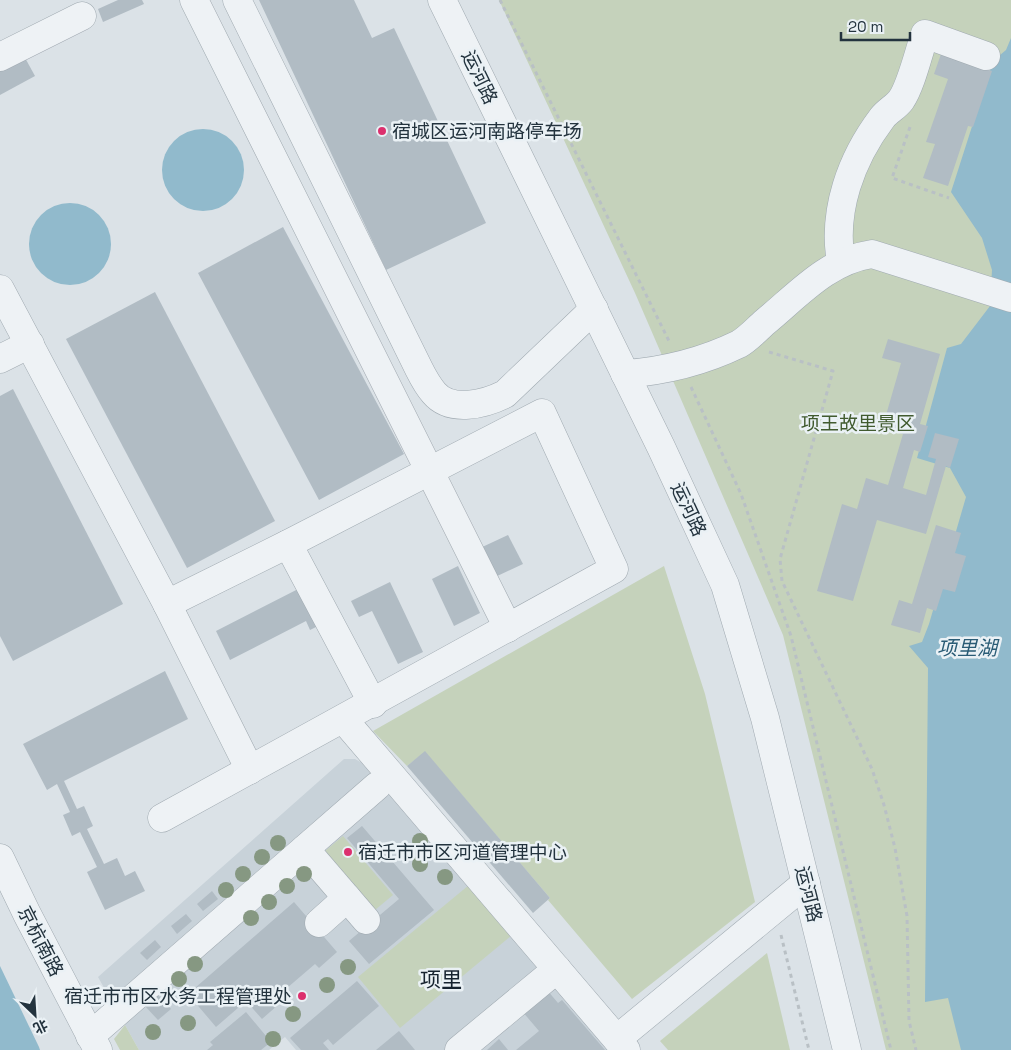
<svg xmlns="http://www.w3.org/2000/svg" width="1011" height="1050" font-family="'Space Grotesk','Noto Sans SC',sans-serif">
	<rect width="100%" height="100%" fill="#dbe2e7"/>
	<polygon fill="#c8d2d9" points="344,759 355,759 366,765 608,1050 296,1050 285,1037 269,1050 139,1050 98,977"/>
	<g fill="#c5d2bb">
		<polygon points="499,0 1011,0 1011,1050 886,1050 783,635 635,293"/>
		<polygon points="664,566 705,694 755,902 632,999 548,900 550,898 425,752 407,766 373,731"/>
		<polygon points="343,836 393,895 369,915 319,856"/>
		<polygon points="469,885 511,936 400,1028 358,977"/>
		<polygon points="767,953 790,1050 668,1050 660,1041"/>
		<polygon points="125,1025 139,1050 120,1050 114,1039"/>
	</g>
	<g fill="#91bacc">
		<polygon points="1011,38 1011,1050 961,1050 948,998 925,1002 928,668 909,646 922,642 929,624 966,497 950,468 917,458 947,348 961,344 990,306 992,270 982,238 951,192 993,61 1006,50"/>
		<circle cx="203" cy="170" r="41"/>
		<circle cx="70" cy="244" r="41"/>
		<polygon points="0,966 39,1047 40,1050 0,1050"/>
	</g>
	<g fill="#b1bcc4">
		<polygon points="118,0 142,0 144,4 103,22 98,9"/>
		<polygon points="259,0 354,0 372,38 394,28 486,223 386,270"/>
		<polygon points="941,54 992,71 973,127 968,126 948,186 923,178 935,144 926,142 948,79 934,74"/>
		<polygon points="24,56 35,76 0,95 0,68"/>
		<polygon points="283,227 404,454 319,500 198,273"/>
		<polygon points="155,292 275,521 187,568 66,339"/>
		<polygon points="888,339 940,354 920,424 928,426 920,452 914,450 903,488 926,495 936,459 928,457 935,433 959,439 950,468 946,466 926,534 877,520 853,601 817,591 842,504 857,509 866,478 888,485 903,434 882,429 901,363 882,358"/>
		<polygon points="13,389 123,604 13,661 0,636 0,396"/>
		<polygon points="936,525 961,533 955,553 966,556 955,592 943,589 936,611 927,608 920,633 891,625 899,600 912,604"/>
		<polygon points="508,535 523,564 493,578 478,549"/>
		<polygon points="458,566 480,613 454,626 432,579"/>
		<polygon points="390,582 423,652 398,664 372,611 359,617 351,601"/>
		<polygon points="304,586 322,624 310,630 306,621 230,660 216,631"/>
		<polygon points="165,671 188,719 64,781 77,809 84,806 93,826 87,829 104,864 117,858 125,876 135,871 145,891 105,910 87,872 97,867 80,832 72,836 63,815 70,812 57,784 47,790 23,744"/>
		<polygon points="425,751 550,898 533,913 407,766"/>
		<polygon points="362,826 434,910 369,964 349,941 399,899 347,838"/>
		<polygon points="212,891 218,899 203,911 197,904"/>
		<polygon points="294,902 337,952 319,968 315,964 273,1000 278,1005 262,1019 246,1001 216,1027 188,994"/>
		<polygon points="186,914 192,921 177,934 171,926"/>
		<polygon points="155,940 161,947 147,960 140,953"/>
		<polygon points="357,981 379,1006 333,1045 328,1039 323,1043 329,1050 301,1050 290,1038"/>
		<polygon points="547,990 558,1003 562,1000 605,1050 516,1050 539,1031 522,1011"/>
		<polygon points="157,994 171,1009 158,1020 144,1005"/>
		<polygon points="246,1012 271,1042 261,1050 207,1050 213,1045 210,1042"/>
		<polygon points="399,1031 415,1050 376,1050"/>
		<polygon points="499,1039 508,1050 487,1050"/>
	</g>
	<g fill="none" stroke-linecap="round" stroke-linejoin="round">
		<defs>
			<g id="minor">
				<polyline points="194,0 508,628"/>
				<path d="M237 0 419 369C423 377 428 386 434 393 451 413 485 404 505 394L594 309"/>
				<polyline points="442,0 661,447 725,585 765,718 847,1050"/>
				<polyline points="0,57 82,16"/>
				<path d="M841 262C832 211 851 159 882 118 887 111 896 107 901 100 911 86 919 51 925 34L986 56"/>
				<polyline points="0,289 167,604 250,770"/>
				<polyline points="0,359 30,344"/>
				<path d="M625 374C664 371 704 361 739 344 748 339 757 329 765 322 799 294 827 261 872 254L1011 298"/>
				<polyline points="288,544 373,704"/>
				<polyline points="344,720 626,1050"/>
				<polyline points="162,818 614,569 542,413 288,544 167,604"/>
				<polyline points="305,849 366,920"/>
				<polyline points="0,858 27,914 98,1050"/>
				<polyline points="319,923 347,898"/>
				<polyline points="90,1036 377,786"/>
				<polyline points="617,1039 806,883"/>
				<polyline points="459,1050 557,969"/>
			</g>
		</defs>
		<use href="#minor" stroke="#a0aab1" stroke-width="29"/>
		<g stroke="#b9c0c5" stroke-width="3" stroke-dasharray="4 4" stroke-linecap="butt">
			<polyline points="500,0 670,343"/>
			<polyline points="910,127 892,178 949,198"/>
			<polyline points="769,352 833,371 780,559 782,581 872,769 884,805 895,848 907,916 909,1021 916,1050"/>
			<polyline points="691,387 741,494 791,636 891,1050"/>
			<polyline points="781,935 809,1050"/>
		</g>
		<use href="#minor" stroke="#eef2f5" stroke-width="28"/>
	</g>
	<g fill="#869882">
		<circle cx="420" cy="841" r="8"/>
		<circle cx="278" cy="843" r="8"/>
		<circle cx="262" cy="857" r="8"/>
		<circle cx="420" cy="864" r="8"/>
		<circle cx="243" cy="874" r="8"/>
		<circle cx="304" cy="874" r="8"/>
		<circle cx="445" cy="877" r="8"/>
		<circle cx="287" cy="886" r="8"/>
		<circle cx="226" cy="890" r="8"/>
		<circle cx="269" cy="902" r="8"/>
		<circle cx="251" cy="918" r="8"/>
		<circle cx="195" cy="964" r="8"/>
		<circle cx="348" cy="967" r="8"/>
		<circle cx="179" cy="979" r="8"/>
		<circle cx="327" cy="985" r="8"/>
		<circle cx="293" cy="1014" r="8"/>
		<circle cx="188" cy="1023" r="8"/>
		<circle cx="153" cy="1032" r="8"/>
		<circle cx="273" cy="1039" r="8"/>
	</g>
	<g fill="#dc306e" stroke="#eaf1f5" stroke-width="2">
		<circle cx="382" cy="131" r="5"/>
		<circle cx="348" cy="852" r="5"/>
		<circle cx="302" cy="996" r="5"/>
	</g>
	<g text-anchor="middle" stroke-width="5" stroke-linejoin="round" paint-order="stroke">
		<g font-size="19" fill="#23333e" stroke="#eaf1f5">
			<text transform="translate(480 77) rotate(64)" y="7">运河路</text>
			<text transform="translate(689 509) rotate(65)" y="7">运河路</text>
			<text transform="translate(809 894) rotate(76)" y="7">运河路</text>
			<text transform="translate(41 941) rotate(63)" y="7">京杭南路</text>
		</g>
		<g font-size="19" fill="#23333e" stroke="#eaf1f5" text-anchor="start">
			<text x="392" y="138">宿城区运河南路停车场</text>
			<text x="358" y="859">宿迁市市区河道管理中心</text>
			<text x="292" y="1003" text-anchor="end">宿迁市市区水务工程管理处</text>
		</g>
		<g font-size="19" fill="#415b2f" stroke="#eaf1f5">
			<text x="858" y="430">项王故里景区</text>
		</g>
		<g font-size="20" font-style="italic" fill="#2a5c76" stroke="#eaf1f5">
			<text x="967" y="655">项里湖</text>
		</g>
		<g font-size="21" fill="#16232f" stroke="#eaf1f5">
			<text x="441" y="987">项里</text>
		</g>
	</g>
	<g transform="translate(35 1015) rotate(155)" stroke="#eaf1f5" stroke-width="4" paint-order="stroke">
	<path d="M0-4L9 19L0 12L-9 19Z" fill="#23333e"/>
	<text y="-8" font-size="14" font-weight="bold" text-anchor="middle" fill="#23333e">北</text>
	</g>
	<path d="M841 32v8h69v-8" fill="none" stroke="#23333e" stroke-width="2.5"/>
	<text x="848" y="32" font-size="15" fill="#23333e" stroke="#eaf1f5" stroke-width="4" paint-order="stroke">20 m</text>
</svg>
